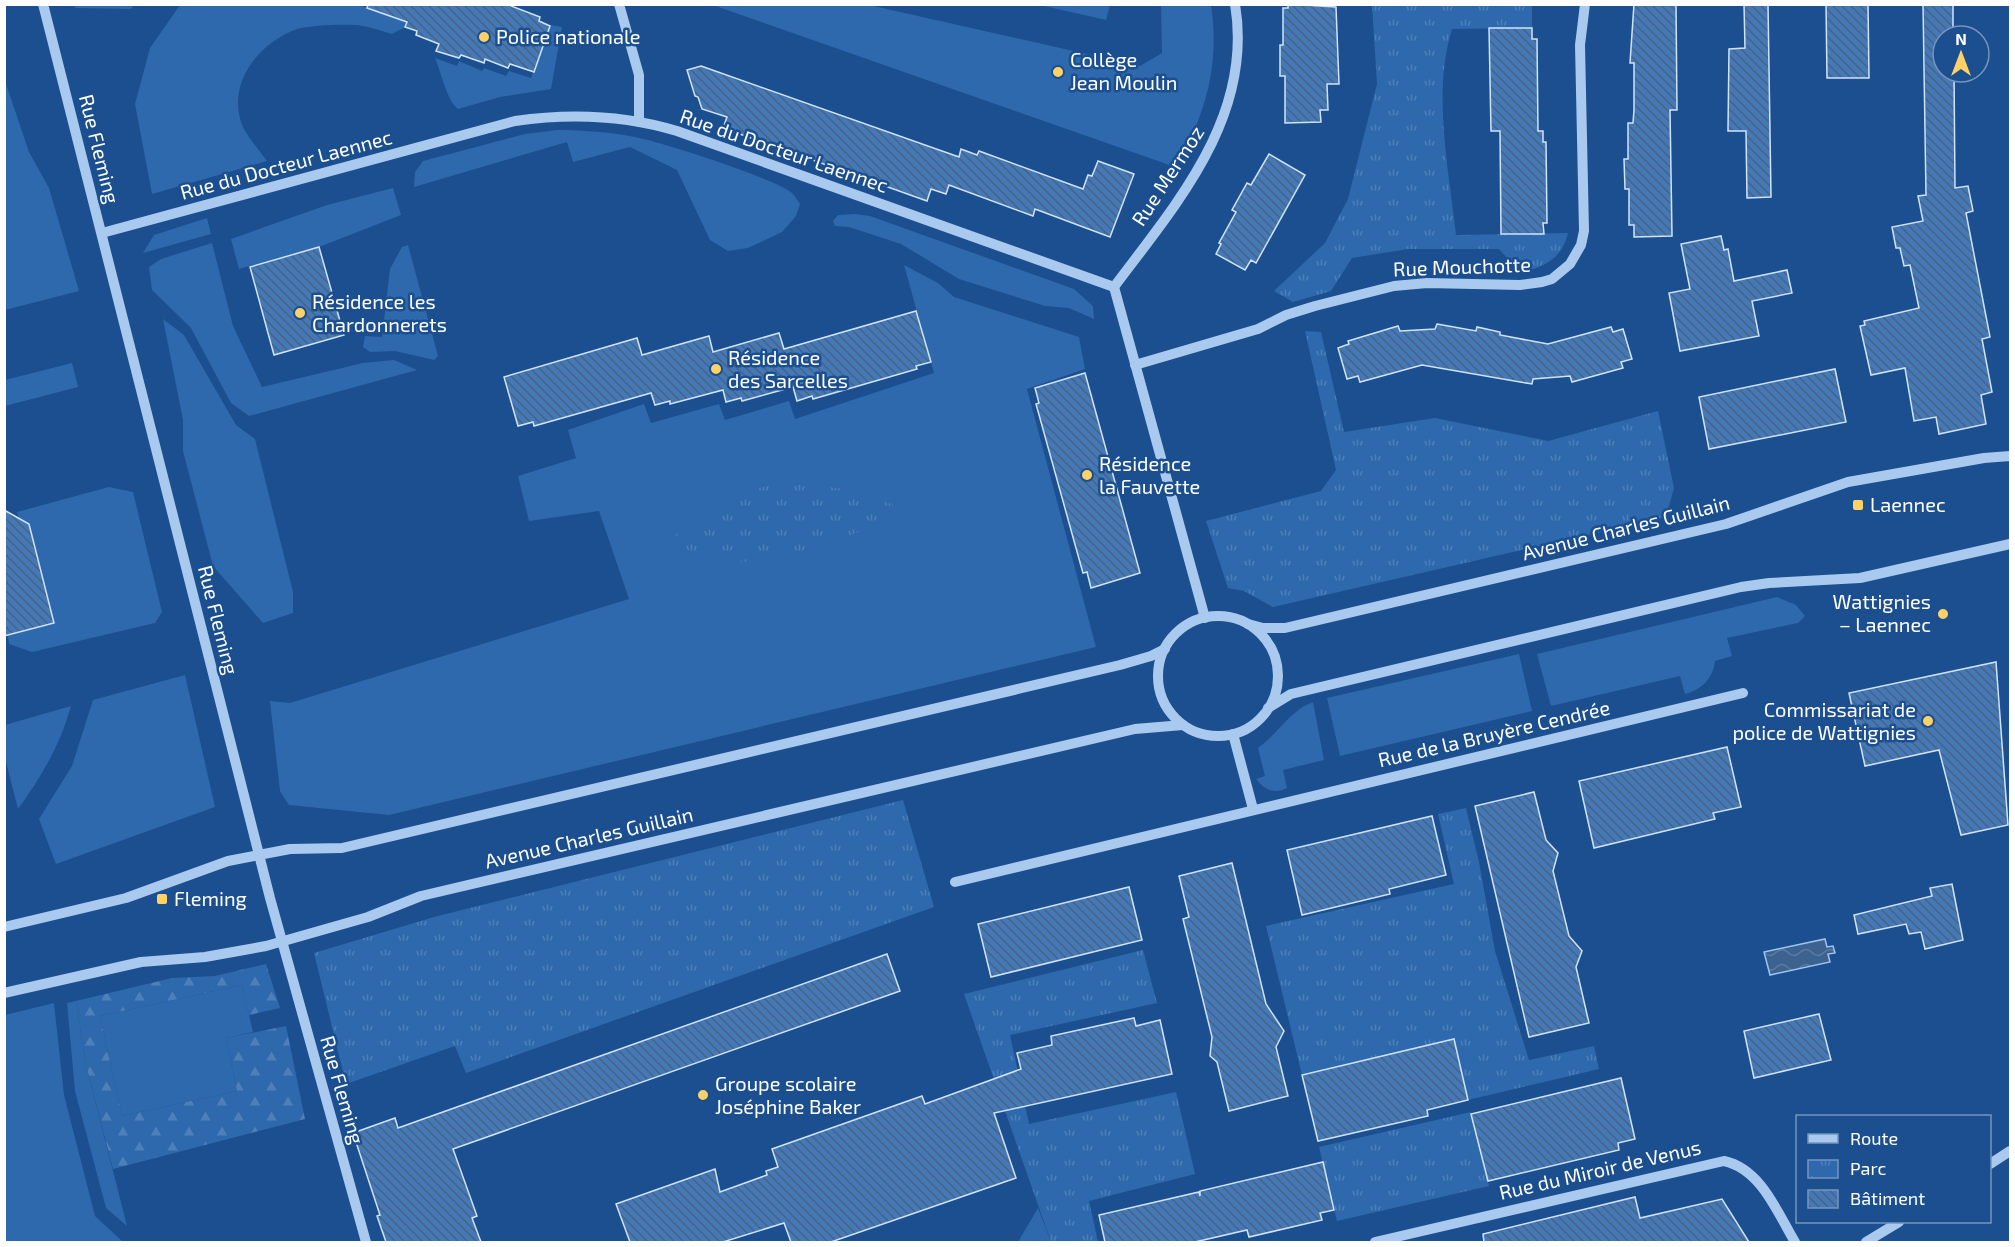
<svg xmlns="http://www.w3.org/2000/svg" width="2015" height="1247" font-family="'Exo 2',sans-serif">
	<defs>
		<pattern id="forest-firs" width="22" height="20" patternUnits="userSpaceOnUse" patternTransform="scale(1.5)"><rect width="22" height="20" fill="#2e69ad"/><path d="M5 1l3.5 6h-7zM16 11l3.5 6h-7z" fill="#4d80b9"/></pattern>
		<pattern id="park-tufts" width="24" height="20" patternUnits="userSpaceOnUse" patternTransform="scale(1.5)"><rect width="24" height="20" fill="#2e69ad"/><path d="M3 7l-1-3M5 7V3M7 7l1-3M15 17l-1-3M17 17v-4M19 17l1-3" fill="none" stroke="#4d80b9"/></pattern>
		<pattern id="water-waves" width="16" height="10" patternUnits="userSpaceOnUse" patternTransform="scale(1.5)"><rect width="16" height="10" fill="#3c6290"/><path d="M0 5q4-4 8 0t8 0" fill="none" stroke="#597aa1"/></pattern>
		<pattern id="building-back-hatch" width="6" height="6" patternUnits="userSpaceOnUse" patternTransform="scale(1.5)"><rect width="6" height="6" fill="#4478b7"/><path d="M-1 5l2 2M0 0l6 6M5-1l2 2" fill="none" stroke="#486282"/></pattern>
	</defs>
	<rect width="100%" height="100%" fill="#1b4f8f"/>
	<g fill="#2e69ad">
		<path d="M356 4 370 9 372 5 411 10 405 27 392 34C381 31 368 26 356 25 343 24 309 25 297 29 258 43 225 85 243 127 249 139 259 150 267 161L152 194 135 104 150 48 180 5Z"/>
		<polygon points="74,5 74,4 134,5 131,9 75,8"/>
		<path d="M713 5H869L1140 66 1162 53 1161 5H1211C1220 64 1206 116 1175 167Z"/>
		<polygon points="1040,5 1110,5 1106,20"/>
		<path d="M550 25 562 27 551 89 500 97 458 109C447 101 441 72 435 58L457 66 459 61 482 71 484 68 506 76 509 71 531 78Z"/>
		<polygon points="4,78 29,152 49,188 79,291 5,310"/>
		<path d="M557 130C583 130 609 132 635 137 661 142 774 178 792 193 795 196 798 201 800 204L796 216 782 232 748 248 728 251 710 240 677 170 630 147 573 162 567 142 414 187 415 172 423 161 525 134Z"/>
		<polygon points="393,188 401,215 319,247 239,269 231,239 327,205"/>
		<polygon points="855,214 870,216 1074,289 1093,306 1094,319 1069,308 1045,306 959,279 901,244 849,227 835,226 833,221 838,215"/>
		<polygon points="207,218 211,234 143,253 154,235"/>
		<polygon points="212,243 233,326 262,387 363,363 394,360 417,370 249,416 231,403 191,328 152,290 149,267 161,259"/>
		<polygon points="408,245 438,356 434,360 395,351 370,352 363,347 365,336 382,337 390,269 402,247"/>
		<polygon points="904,265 938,283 954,297 1079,337 1085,369 1027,389 1096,647 389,815 289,805 280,791 270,701 290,703 629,599 599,511 529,521 518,476 576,458 568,430 644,404 651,423 719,404 725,420 789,401 795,419 934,373"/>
		<polygon points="163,319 184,335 236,425 255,439 293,592 293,613 263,623 213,566 183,451 183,420"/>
		<polygon points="72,363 78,387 5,406 5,380"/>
		<polygon points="109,487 133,492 162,612 155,623 32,652 9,644 8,636 54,623 29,525 19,518 17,512"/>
		<path d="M1777 597 1796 605 1805 616 1798 623 1727 638 1732 656 1715 661C1713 679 1701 690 1685 694L1680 676 1551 706 1537 654Z"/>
		<polygon points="1519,654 1532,711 1340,756 1327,698"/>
		<polygon points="185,675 215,807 56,864 39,819 72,766 93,700"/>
		<path d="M1313 702 1324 760 1283 770 1287 788C1274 795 1264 789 1256 779L1265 776 1258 748C1279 733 1289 711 1313 702Z"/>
		<path d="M71 706C60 745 42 776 18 809L5 758V725Z"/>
		<polygon points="242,985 253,1032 226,1038 237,1091 122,1116 100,1016"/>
		<polygon points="76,1001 86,1065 127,1226 106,1208 75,1091 67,1003"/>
		<polygon points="54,1003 64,1095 95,1216 123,1242 5,1242 5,1015"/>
		<polygon points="1038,1208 1051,1242 1018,1242"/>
	</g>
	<polygon fill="url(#forest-firs)" points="266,964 280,1008 249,1015 242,985 100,1016 122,1116 237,1091 226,1038 286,1026 305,1119 113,1169 86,1065 76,1001 172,978 215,976"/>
	<g fill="url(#park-tufts)">
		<path d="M1372 5H1532V28L1452 29C1432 94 1449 169 1456 235L1568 233C1562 259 1545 266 1521 273L1499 249H1408L1352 258 1331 291 1293 302 1274 291 1325 243 1348 199 1377 84Z"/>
		<polygon points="1305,331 1321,332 1344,432 1435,418 1548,441 1658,411 1674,488 1666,517 1273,607 1244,591 1228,588 1206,521 1321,491 1336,470"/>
		<path d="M771 485H813L851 490 908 510C854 534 776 572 717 559 699 555 681 547 664 541L695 524 733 495Z"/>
		<polygon points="903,800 934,907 466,1073 455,1046 346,1084 314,953 434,917"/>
		<polygon points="1466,808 1479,862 1495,951 1529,1060 1594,1046 1599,1069 1468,1100 1453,1039 1302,1075 1266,926 1454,884 1438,814"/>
		<polygon points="1143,950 1157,1003 1010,1035 1029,1124 1176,1092 1195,1174 1089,1201 1098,1242 1051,1242 964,994"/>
		<polygon points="1471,1112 1489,1186 1337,1221 1319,1147"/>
	</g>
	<polygon fill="url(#water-waves)" stroke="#9cc4f0" stroke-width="1.5" points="1825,939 1827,947 1833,946 1835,953 1828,954 1830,962 1770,975 1764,952"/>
	<g fill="url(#building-back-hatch)" stroke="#cfe3fa" stroke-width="1.5">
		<polygon points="368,4 506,4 540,17 539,21 550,26 534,72 510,64 508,68 485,59 484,63 461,55 459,58 436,51 439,44 416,35 417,31 405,27 407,22 367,8"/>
		<polygon points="1288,4 1336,7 1339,84 1327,84 1328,110 1320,110 1321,122 1285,123 1285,76 1280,76 1280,45 1283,45 1283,8 1288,8"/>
		<polygon points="1634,4 1676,4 1677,110 1670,110 1672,236 1634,237 1634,225 1629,225 1629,189 1625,189 1624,159 1628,159 1628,123 1633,123 1634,110 1634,63 1630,63"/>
		<polygon points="1744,4 1768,4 1771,197 1747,198 1746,131 1728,131 1729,49 1745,48"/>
		<polygon points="1826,4 1868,4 1869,78 1827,78"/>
		<polygon points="1923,4 1953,4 1953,36 1943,36 1943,72 1954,72 1955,188 1968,186 1973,211 1966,213 1990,337 1982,339 1992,392 1981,395 1986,424 1939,434 1936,417 1914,421 1905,368 1871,375 1860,326 1865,325 1864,321 1919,308 1910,265 1904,266 1900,248 1896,248 1892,227 1923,221 1918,196 1926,195"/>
		<polygon points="1489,28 1532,28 1532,39 1537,39 1538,131 1543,131 1543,142 1546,142 1547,223 1543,223 1544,234 1501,234 1500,131 1491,131"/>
		<polygon points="701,66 959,157 961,149 977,155 979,151 1083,189 1088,175 1092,176 1098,161 1134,174 1110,237 1035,209 1033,216 949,185 946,194 931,189 927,201 723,128 727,117 702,109 698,97 695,96 687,70"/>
		<polygon points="1269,154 1305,175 1256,263 1251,260 1245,270 1216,254 1221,244 1219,243 1236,212 1232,210 1247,183 1251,185"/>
		<polygon points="1721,236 1724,250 1728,249 1734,281 1787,270 1792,293 1752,301 1759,336 1680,351 1669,293 1690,289 1681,244"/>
		<polygon points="319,247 344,335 274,355 250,267"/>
		<polygon points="916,311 931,362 916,366 917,369 813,399 812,396 797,401 793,387 742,401 741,398 726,402 723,390 670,404 670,401 655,405 651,393 534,426 533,422 518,426 504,377 637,338 642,355 709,336 713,352 779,333 784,349"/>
		<polygon points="1437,324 1476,331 1477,327 1500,332 1500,335 1548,344 1611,327 1613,332 1623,329 1632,359 1621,362 1623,368 1572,382 1570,376 1533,379 1532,384 1422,365 1360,382 1358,376 1347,379 1338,348 1349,344 1348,341 1398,326 1400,331 1435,329"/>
		<polygon points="1835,369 1846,422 1709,449 1699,397"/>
		<polygon points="1085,373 1140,573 1091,588 1087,572 1083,573 1076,548 1036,404 1039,403 1035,388"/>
		<polygon points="4,510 29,524 54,623 4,636"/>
		<polygon points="1996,662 2008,825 1961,835 1939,750 1865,766 1849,693"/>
		<polygon points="1727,747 1741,807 1713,813 1715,819 1594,848 1579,781"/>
		<polygon points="1534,792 1546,840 1558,853 1553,871 1569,936 1582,951 1576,967 1589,1023 1529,1037 1475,806"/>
		<polygon points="1432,816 1446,875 1389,889 1390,894 1302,915 1287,850"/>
		<polygon points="1232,863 1266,1004 1284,1031 1276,1047 1288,1096 1229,1111 1217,1062 1210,1056 1212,1037 1183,919 1189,917 1179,876"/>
		<polygon points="1952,884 1963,940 1925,949 1921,932 1909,934 1906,924 1858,934 1854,915 1932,896 1930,888"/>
		<polygon points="1129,887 1142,940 991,977 978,924"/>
		<polygon points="887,954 900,991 453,1149 477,1216 472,1218 481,1242 386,1242 377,1216 380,1215 353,1133 395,1118 398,1128"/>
		<polygon points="1819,1014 1831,1060 1754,1078 1744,1031"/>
		<polygon points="1134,1018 1136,1026 1160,1020 1172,1074 994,1113 1016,1178 831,1242 791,1242 784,1223 723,1242 630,1242 616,1204 715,1169 720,1192 767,1175 766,1171 778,1167 772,1149 922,1096 925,1104 1021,1069 1017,1053 1052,1045 1051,1036"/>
		<polygon points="1454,1039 1468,1100 1427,1110 1428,1116 1318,1141 1302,1075"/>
		<polygon points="1621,1078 1635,1139 1618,1143 1619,1150 1488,1181 1471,1114"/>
		<polygon points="1323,1162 1334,1210 1320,1213 1322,1220 1249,1237 1247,1230 1195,1242 1105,1242 1099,1215 1199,1192 1200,1196 1200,1191"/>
		<polygon points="1635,1197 1640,1218 1722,1199 1749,1242 1484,1242 1483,1234"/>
	</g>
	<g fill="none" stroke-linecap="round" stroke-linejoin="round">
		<g stroke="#a9c9ee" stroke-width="10">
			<polyline points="43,4 270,898 366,1242"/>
			<polyline points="619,4 639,75 639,122"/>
			<path d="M102 233 515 121C570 113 624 115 677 131L1114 287"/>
			<polyline points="1114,287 1205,618"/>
			<path d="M1114 287C1176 204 1254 117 1235 4"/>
			<polyline points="1135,365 1258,329 1286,315 1315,306 1394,286 1427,283 1520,285 1542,282 1552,279 1570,264 1581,245 1584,231 1580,45 1585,4"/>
			<circle cx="1218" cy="676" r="60"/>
			<polyline points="1248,624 1263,628 1285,628 1726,524 1848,482 1984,458 2010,456"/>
			<polyline points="1268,708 1291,694 1741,587 1769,583 1860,578 2010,544"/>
			<polyline points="1233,734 1253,809"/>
			<polyline points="955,882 1743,693"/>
			<polyline points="4,927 126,898 228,861 290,849 342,848 1120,665 1151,656 1165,649"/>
			<polyline points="4,993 141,962 205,957 266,946 368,917 421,896 1135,729 1183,725"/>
			<polyline points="1990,1164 2010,1151"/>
			<path d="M1375 1242 1724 1161C1761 1169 1777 1212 1795 1242"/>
			<polyline points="1866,1242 1899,1222"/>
		</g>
	</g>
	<g fill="#ffd166" stroke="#1b4f8f" stroke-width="2">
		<circle cx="484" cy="37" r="6"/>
		<circle cx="1058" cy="72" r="6"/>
		<circle cx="300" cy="313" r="6"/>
		<circle cx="716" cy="369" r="6"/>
		<circle cx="1087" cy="475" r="6"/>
		<rect x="1852" y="499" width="12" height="12" rx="3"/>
		<circle cx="1943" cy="614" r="6"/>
		<circle cx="1928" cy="721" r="6"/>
		<rect x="156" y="893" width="12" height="12" rx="3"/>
		<circle cx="703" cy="1095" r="6"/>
	</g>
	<g text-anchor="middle" stroke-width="5" stroke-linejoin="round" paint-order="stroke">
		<g font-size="20" fill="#fff" stroke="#1b4f8f" text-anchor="start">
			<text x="496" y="44">Police nationale</text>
			<text x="1070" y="67">Collège<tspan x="1070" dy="23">Jean Moulin</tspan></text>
			<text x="312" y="309">Résidence les<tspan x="312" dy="23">Chardonnerets</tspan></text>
			<text x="728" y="365">Résidence<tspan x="728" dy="23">des Sarcelles</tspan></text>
			<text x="1099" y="471">Résidence<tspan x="1099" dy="23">la Fauvette</tspan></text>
			<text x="1870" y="512">Laennec</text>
			<text x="1931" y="609" text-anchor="end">Wattignies<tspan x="1931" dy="23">– Laennec</tspan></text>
			<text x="1916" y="717" text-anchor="end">Commissariat de<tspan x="1916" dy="23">police de Wattignies</tspan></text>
			<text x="174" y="906">Fleming</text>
			<text x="715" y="1091">Groupe scolaire<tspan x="715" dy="23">Joséphine Baker</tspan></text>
		</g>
		<g font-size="20" fill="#fff" stroke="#1b4f8f">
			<text transform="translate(99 149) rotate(76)" y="7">Rue Fleming</text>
			<text transform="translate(784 151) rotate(19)" y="7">Rue du Docteur Laennec</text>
			<text transform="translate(286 165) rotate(-15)" y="7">Rue du Docteur Laennec</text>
			<text transform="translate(1168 176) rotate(-57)" y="7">Rue Mermoz</text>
			<text transform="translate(1462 267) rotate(-2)" y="7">Rue Mouchotte</text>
			<text transform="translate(1626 528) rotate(-14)" y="7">Avenue Charles Guillain</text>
			<text transform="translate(218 620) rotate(76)" y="7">Rue Fleming</text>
			<text transform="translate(1494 734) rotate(-13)" y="7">Rue de la Bruyère Cendrée</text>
			<text transform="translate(589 838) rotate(-13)" y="7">Avenue Charles Guillain</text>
			<text transform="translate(342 1090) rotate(74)" y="7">Rue Fleming</text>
			<text transform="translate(1600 1170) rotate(-13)" y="7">Rue du Miroir de Venus</text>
		</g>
	</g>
	<rect width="2015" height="1247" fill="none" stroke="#ffffff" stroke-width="12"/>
	<rect x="1796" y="1115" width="195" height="108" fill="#1b4f8f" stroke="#7695bc" stroke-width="1.5"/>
	<rect x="1808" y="1134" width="30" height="9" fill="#a9c9ee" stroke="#7695bc" stroke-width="1.5"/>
	<text x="1850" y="1145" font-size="18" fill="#ffffff">Route</text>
	<rect x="1808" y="1160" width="30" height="18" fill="url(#park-tufts)" stroke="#7695bc" stroke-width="1.5"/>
	<text x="1850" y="1175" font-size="18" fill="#ffffff">Parc</text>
	<rect x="1808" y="1190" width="30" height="18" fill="url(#building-back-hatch)" stroke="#7695bc" stroke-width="1.5"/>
	<text x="1850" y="1205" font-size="18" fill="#ffffff">Bâtiment</text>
	<g transform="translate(1961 54)"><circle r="28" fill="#1b4f8f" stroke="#7695bc" stroke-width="1.5"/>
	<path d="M0-4.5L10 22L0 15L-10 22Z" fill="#ffd166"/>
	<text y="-9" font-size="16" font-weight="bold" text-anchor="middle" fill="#ffffff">N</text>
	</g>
</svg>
